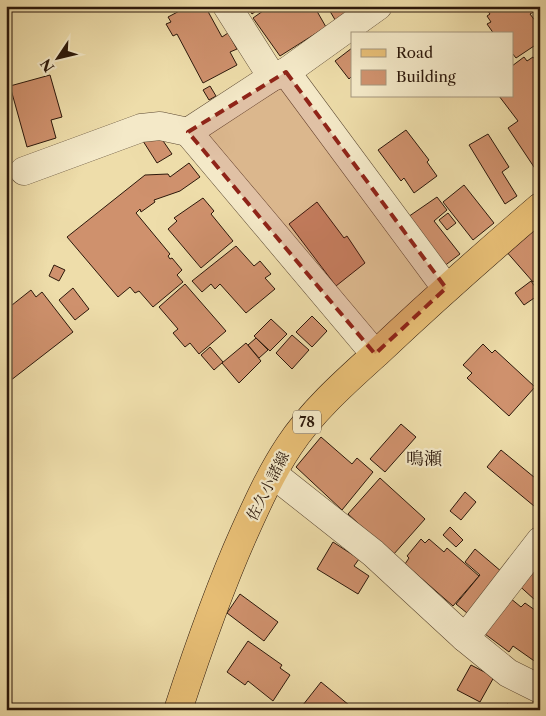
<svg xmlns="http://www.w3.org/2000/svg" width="546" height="716" font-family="'Libre Caslon Text','Noto Serif JP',serif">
	<rect width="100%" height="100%" fill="#eda"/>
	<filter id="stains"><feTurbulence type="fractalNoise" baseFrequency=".004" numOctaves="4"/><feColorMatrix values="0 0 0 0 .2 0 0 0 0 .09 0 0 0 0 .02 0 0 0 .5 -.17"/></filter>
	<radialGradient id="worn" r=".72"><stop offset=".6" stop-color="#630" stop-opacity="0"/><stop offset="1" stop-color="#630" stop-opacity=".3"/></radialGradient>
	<g fill="#cf916d" stroke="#2c180b">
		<polygon points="189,6 205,6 222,37 228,33 237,49 230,52 237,65 203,83 177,34 173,36 166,24 171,22 168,17"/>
		<polygon points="247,6 263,6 252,14"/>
		<polygon points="270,6 314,6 326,27 280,56 253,18"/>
		<polygon points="331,6 350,6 354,12 337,23 328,8"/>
		<polygon points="484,6 531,6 535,11 530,14 540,27 540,42 516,58 512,53 512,34 494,34 487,24 491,22 487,16 490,14"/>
		<polygon points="352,48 352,76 349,79 335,61"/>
		<polygon points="524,57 527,61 533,57 540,66 540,176 508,128 518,121 499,96 512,96 512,66"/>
		<polygon points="50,75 62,117 51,120 56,138 27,147 10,86"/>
		<polygon points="210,86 216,96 209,100 203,90"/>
		<polygon points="406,130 429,160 427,162 437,176 414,193 404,178 401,181 378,150"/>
		<polygon points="157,132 172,154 157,163 143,141"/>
		<polygon points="488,134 509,167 502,172 517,196 505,204 469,145"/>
		<polygon points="189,163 200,177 180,191 154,200 155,202 141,212 140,209 136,213 170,254 168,256 170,259 172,258 182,270 177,275 183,282 153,307 139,291 135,293 130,287 118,297 67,237 145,175 168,174 170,177"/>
		<polygon points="464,185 494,223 473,240 443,202"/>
		<polygon points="437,197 447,210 434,221 460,254 443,267 405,219"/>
		<polygon points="203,198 214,211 211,214 233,241 201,268 168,229 177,221 174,218"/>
		<polygon points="317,202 344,238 347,236 365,263 336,286 289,224"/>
		<polygon points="448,213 456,223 447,230 439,220"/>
		<polygon points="534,224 540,230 540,276 533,282 505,250"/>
		<polygon points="236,246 254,266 260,261 271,274 265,278 275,289 246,313 220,284 215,289 211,284 202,292 192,281"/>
		<polygon points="54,265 65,270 59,281 49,276"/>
		<polygon points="531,281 540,294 524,305 515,293"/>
		<polygon points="185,284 226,331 199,354 190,343 185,347 173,333 178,329 159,307"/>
		<polygon points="73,288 89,309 75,320 59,300"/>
		<polygon points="31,290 36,297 42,292 73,332 6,384 6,319 12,315 7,309"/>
		<polygon points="312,316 327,331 312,347 296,332"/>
		<polygon points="271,319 287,334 270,351 254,336"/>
		<polygon points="292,335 309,350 292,369 276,353"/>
		<polygon points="256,338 268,350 259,358 248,345"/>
		<polygon points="246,343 261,361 239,383 222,363"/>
		<polygon points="483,344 492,353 495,350 535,387 509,416 467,378 472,373 463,365"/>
		<polygon points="210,347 223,362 214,370 201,355"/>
		<polygon points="401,424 416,437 385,472 370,459"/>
		<polygon points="321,437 352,464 357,458 373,472 342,510 296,467"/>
		<polygon points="501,450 540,482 540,511 487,467"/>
		<polygon points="380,478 425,519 393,555 348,514"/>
		<polygon points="465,492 476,502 461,520 450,511"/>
		<polygon points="450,527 463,540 456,547 443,535"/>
		<polygon points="421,539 425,543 429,539 444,552 447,548 479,576 453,606 405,564 409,558 407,556"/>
		<polygon points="333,542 359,559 354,566 369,576 358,594 317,569"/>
		<polygon points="475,549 502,572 467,613 456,604 480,575 465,562"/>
		<polygon points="540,563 540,594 535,600 514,581"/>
		<polygon points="240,594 278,622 264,641 227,613"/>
		<polygon points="510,598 521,607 525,603 539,613 535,619 540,622 540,665 513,646 509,652 481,631"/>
		<polygon points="248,641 282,665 280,668 290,675 273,701 248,681 245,685 227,672"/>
		<polygon points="471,665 494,677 480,702 457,690"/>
		<polygon points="321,682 355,710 299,710"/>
		<polygon points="507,704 522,710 505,710"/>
	</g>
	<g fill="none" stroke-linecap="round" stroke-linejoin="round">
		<defs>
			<g id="minor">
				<polyline points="227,6 272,77"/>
				<polyline points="286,72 378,6"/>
				<polyline points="24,171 141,128 160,126 188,132"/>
				<polyline points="375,354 188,132 272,77 286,72 446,288"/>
				<polyline points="273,474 373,553 465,638 508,673 540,689"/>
				<polyline points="465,638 540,541"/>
			</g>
			<path id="major" d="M178 710C198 649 218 591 244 533 257 504 271 473 289 446 312 411 346 381 377 353 430 303 484 255 540 207"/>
		</defs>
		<use href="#minor" stroke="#5c4933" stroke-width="29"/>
		<use href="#major" stroke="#2c180b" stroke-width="29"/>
		<use href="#minor" stroke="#f4e9c8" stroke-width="28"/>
		<use href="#major" stroke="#e7be75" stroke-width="28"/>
	</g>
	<path fill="#8f2418" fill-opacity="0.2" stroke="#8f2418" stroke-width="4" stroke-dasharray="10 6" stroke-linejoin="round" d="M286 72 446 288 375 354 188 132Z"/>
	<g text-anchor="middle" stroke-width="4.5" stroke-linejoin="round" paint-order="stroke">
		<rect fill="#f4e9c8" stroke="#685744" stroke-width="1" x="293" y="410.5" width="28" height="23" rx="4"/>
		<g font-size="14" font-weight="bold" fill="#2c180b">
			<text x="307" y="427">78</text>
		</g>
		<g font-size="15" fill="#2c180b" stroke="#f4e9c8">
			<text transform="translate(268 486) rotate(-63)" y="5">佐久小諸線</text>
		</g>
		<g font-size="18" fill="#2c180b" stroke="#f4e9c8">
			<text x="424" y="465">鳴瀬</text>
		</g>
	</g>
	<rect width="546" height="716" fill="none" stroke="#eda" stroke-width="25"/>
	<rect x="8" y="8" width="531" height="701" fill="none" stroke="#2c180b" stroke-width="2.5"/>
	<rect x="12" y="12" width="521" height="691" fill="none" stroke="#2c180b"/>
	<rect x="351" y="32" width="162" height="65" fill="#f4e9c8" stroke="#a4957c"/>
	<rect x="361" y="49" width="25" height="8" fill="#e7be75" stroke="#a4957c"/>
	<text x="396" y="58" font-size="15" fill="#2c180b">Road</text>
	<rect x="361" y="70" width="25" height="15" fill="#cf916d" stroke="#a4957c"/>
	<text x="396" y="82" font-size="15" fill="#2c180b">Building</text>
	<g transform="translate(58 58) rotate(235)" stroke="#f4e9c8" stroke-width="4" paint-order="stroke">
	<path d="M0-4L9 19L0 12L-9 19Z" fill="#2c180b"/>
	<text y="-8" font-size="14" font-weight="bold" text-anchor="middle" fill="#2c180b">N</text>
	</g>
	<rect width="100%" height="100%" filter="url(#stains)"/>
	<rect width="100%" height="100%" fill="url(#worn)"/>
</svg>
